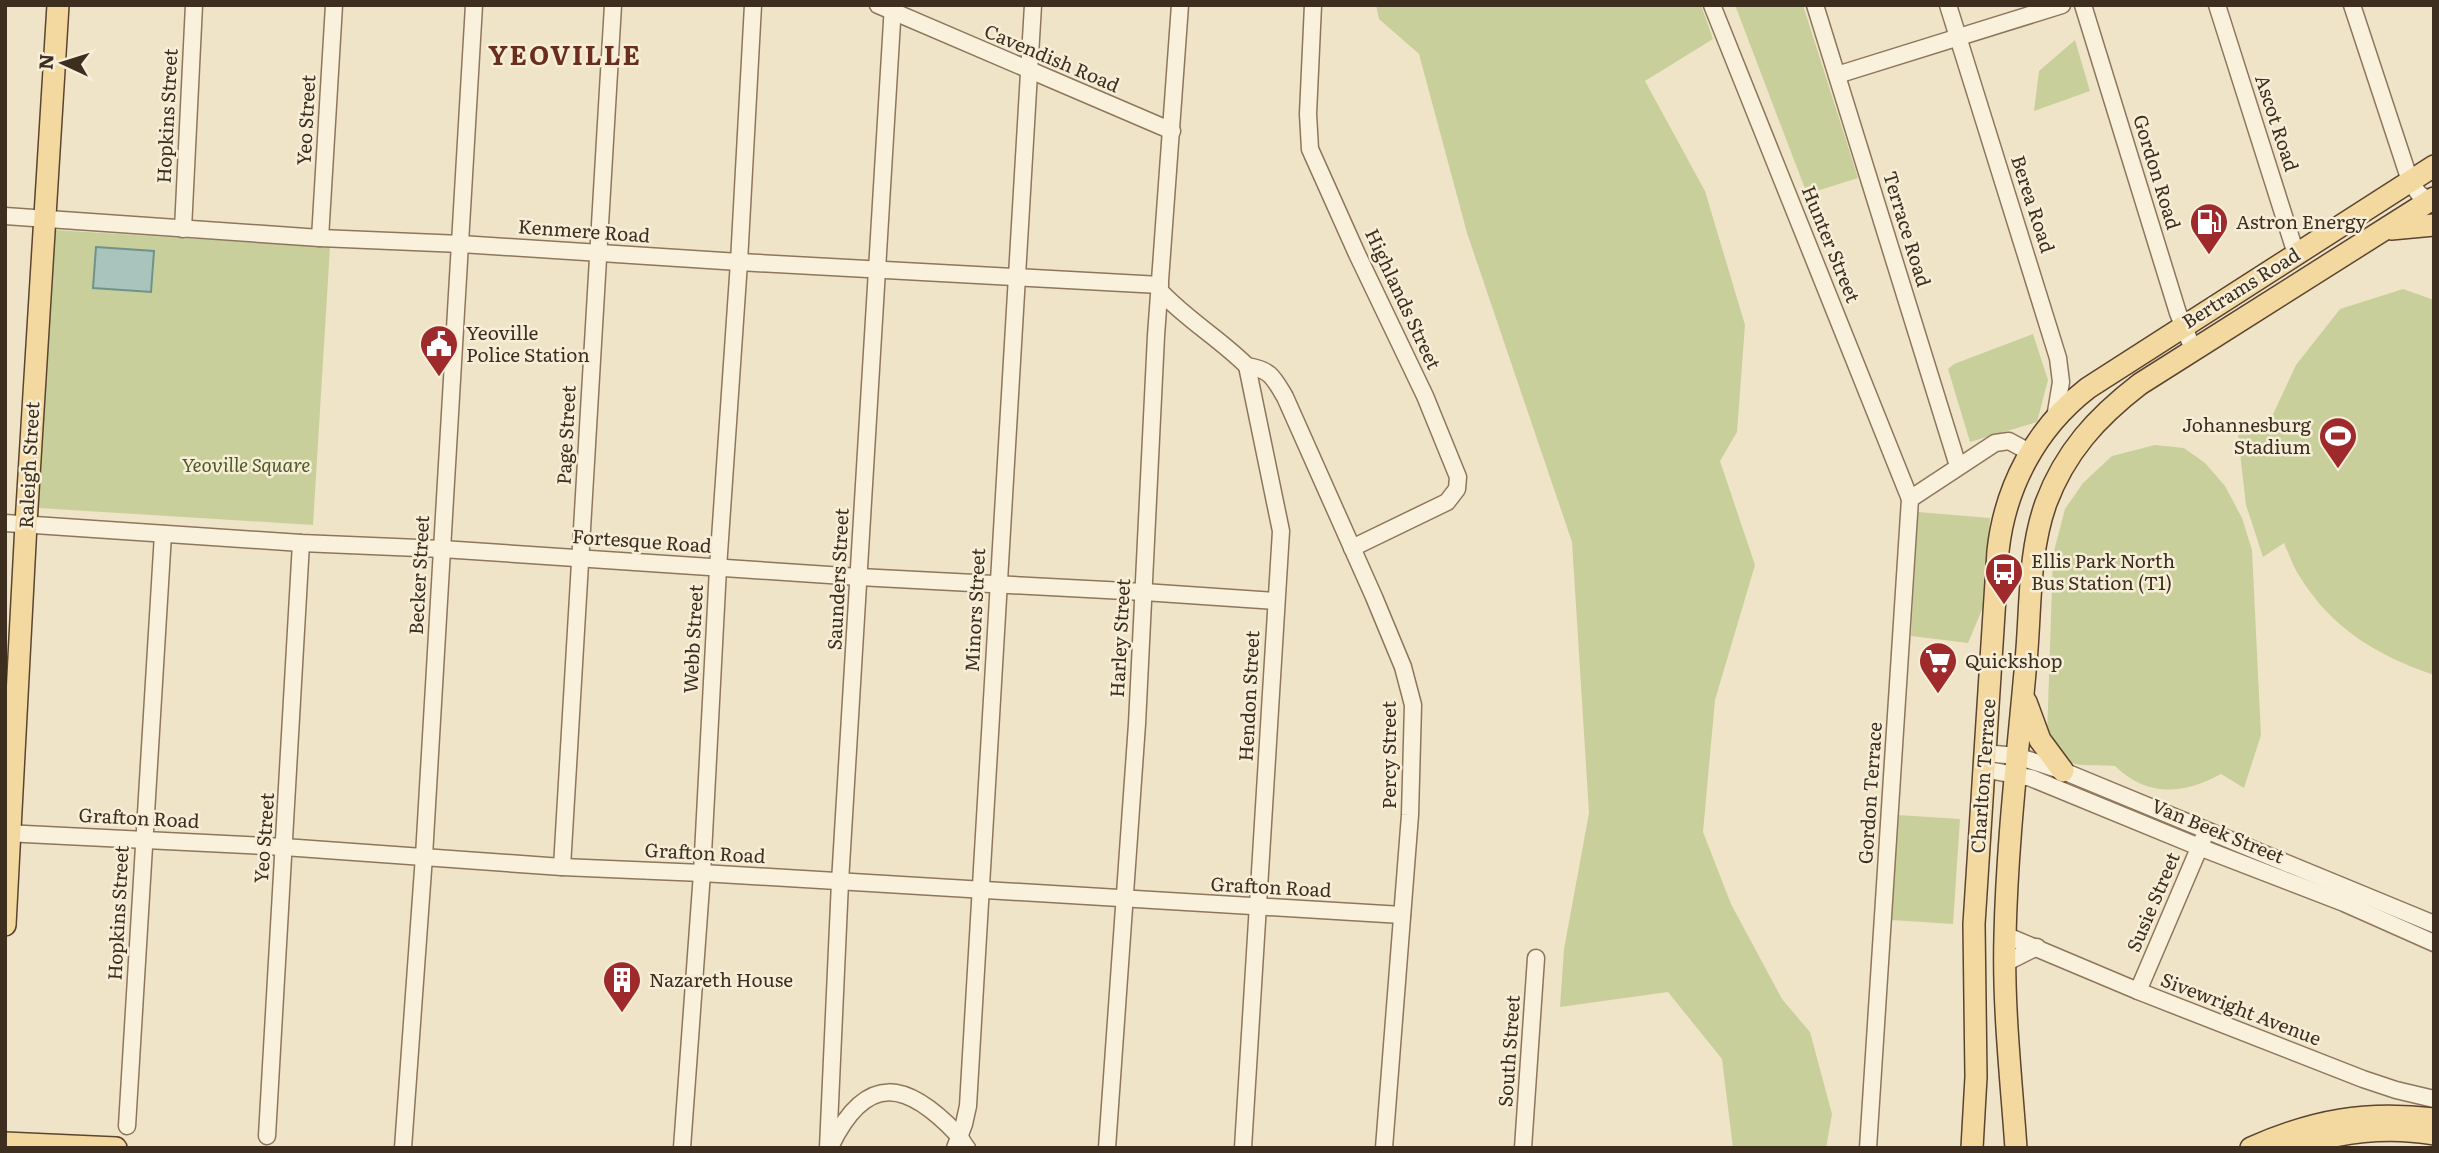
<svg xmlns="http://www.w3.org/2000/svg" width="2439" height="1153" font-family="Literata,serif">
	<rect width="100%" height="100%" fill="#f0e4c8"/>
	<g fill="#c9cf9b">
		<polygon points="1376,5 1701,5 1713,39 1645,81 1705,191 1745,325 1737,432 1720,461 1755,565 1715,700 1703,832 1731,904 1782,999 1810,1032 1832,1114 1826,1148 1733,1148 1722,1059 1668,992 1560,1007 1564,949 1589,813 1572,542 1467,233 1419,54 1379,19"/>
		<polygon points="1735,5 1803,5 1858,178 1807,194"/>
		<polygon points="2075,40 2090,91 2034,111 2039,71"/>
		<polygon points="55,230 330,247 313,525 38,508"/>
		<path d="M2403 289 2434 300V675C2378 656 2332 629 2300 577 2293 567 2289 554 2284 543L2263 557 2246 505 2238 435 2268 425 2296 365 2340 309Z"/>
		<polygon points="2033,334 2048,380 2037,422 1970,442 1948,369 1954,364"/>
		<path d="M2155 445 2184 448 2205 463 2225 486 2242 518 2252 550 2261 735 2244 788 2221 774C2183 795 2147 797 2115 766 2077 764 2068 772 2047 736L2053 555 2065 509 2083 483 2112 456Z"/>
		<polygon points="1918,512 1990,518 1984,605 1968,643 1911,636"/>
		<polygon points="1898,815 1960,819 1953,924 1891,920"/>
	</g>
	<polygon fill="#a9c4bc" stroke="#6f938a" stroke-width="2" points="96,247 154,251 151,292 93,288"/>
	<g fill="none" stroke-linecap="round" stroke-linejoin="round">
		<defs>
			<g id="minor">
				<polyline points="878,5 1172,131"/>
				<polyline points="1313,5 1308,114 1310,149 1357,254 1425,396 1458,477 1457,489 1447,502 1352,548"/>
				<polyline points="1712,5 1910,499"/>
				<polyline points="1815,5 1958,466"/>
				<polyline points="1948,5 2058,358 2061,382 2055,418"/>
				<polyline points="2083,5 2178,313 2193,349"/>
				<polyline points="2217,5 2296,254"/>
				<polyline points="2352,5 2410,181 2419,194 2434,203"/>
				<polyline points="1837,75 2062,5"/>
				<polyline points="5,216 320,238 461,244 739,262 1160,285"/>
				<polyline points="183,229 194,5"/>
				<polyline points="320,238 334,5"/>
				<path d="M1160 291C1186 319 1220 339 1247 366L1281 531 1243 1148"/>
				<path d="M1247 366C1271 370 1273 377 1285 397L1374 597 1403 667 1413 705 1410 815 1384 1148"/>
				<polyline points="5,523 301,543 442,549 859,577 1144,592 1276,601"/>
				<polyline points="1984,753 2017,756 2063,771 2434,924"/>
				<polyline points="1983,769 2031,778 2199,847 2344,903 2434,943"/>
				<polyline points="5,833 284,847 562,867 702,873 1402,915"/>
				<polyline points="562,867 613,5"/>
				<polyline points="2005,935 2138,991 2363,1079 2396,1090 2434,1099"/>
				<polyline points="2005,963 2037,947"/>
				<polyline points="2138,991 2203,839"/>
				<polyline points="127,1126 163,534"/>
				<polyline points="267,1136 301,543"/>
				<path d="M831 1145C867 1072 907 1081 958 1135 962 1139 963 1144 967 1148"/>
				<polyline points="403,1148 424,856 474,5"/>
				<polyline points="682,1148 702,873 718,568 739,262 753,5"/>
				<polyline points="828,1148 840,882 893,5"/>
				<polyline points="955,1148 964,1124 968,1106 1033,5"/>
				<polyline points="1107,1148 1137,724 1156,336 1180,5"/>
				<polyline points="1523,1148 1536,958"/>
				<polyline points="1868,1148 1910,499 1995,443 2009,441 2031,453"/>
			</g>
			<g id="major">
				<polyline points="2391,229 2434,225"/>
				<polyline points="2026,702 2040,740 2063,771"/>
				<polyline points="5,925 26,524 58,5"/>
				<polyline points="5,1143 116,1148"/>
				<path d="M1972 1148 1976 1077 1974 924 1998 551C2005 487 2036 428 2088 388L2434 166"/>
				<path d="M2016 1148C2011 1077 2003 1007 2005 936 2007 844 2018 752 2026 661 2031 609 2028 553 2046 503 2065 452 2097 417 2140 384L2434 198"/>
				<path d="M2251 1148C2314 1120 2365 1111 2434 1119"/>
				<path d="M2294 1148C2338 1131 2388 1126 2434 1134"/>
			</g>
		</defs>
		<use href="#minor" stroke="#8d765c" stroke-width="19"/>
		<use href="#major" stroke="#5b4430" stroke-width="24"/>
		<use href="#minor" stroke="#faf1dc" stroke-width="16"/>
		<use href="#major" stroke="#f3d9a0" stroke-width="21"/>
	</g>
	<defs>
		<symbol id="fuel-pin" viewBox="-11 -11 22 30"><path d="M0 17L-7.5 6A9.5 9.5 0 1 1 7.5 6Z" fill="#9e2a2b" stroke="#f7eed8"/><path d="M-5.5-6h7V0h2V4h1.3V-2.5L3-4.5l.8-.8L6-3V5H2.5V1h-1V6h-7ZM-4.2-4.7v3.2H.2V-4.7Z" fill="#fff"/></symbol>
		<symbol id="civic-pin" viewBox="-11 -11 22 30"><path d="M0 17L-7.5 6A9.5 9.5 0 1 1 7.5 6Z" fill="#9e2a2b" stroke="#f7eed8"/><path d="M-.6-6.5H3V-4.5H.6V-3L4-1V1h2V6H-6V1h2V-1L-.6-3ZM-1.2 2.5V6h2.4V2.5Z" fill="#fff"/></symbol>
		<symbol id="stadium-pin" viewBox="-11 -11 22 30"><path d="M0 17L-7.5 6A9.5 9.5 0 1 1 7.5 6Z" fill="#9e2a2b" stroke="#f7eed8"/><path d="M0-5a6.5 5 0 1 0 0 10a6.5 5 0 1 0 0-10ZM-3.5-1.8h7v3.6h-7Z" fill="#fff"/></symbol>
		<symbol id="bus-pin" viewBox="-11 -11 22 30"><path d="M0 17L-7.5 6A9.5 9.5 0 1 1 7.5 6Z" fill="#9e2a2b" stroke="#f7eed8"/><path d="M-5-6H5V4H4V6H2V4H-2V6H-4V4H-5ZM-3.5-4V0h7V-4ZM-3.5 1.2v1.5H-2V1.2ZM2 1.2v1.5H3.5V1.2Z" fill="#fff"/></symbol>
		<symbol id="supermarket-pin" viewBox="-11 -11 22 30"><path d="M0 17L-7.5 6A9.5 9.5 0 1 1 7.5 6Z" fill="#9e2a2b" stroke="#f7eed8"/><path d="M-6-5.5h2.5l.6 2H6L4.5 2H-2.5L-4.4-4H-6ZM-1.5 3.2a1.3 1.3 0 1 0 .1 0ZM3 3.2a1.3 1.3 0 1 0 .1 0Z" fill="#fff"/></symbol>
		<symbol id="building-pin" viewBox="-11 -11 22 30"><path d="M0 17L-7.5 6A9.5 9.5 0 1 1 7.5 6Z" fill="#9e2a2b" stroke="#f7eed8"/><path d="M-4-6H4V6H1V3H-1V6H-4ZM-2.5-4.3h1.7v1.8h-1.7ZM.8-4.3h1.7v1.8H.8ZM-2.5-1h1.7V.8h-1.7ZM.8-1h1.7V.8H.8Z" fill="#fff"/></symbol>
	</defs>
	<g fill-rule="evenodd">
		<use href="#fuel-pin" x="2187" y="200" width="44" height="60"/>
		<use href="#civic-pin" x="417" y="322" width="44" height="60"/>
		<use href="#stadium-pin" x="2316" y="414" width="44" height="60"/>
		<use href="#bus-pin" x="1982" y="550" width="44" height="60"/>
		<use href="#supermarket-pin" x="1916" y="639" width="44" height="60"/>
		<use href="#building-pin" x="600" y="958" width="44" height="60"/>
	</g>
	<g text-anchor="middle" stroke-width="5" stroke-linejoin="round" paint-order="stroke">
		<g font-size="19" fill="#3d2e20" stroke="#f7eed8">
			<text transform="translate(1052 58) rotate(23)" y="7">Cavendish Road</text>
			<text transform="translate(167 116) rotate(-87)" y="7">Hopkins Street</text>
			<text transform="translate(306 120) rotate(-87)" y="7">Yeo Street</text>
			<text transform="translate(2277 123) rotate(72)" y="7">Ascot Road</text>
			<text transform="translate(2157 172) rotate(73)" y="7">Gordon Road</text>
			<text transform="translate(2033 204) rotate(72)" y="7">Berea Road</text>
			<text transform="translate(1907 229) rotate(73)" y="7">Terrace Road</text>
			<text transform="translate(584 231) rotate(4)" y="7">Kenmere Road</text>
			<text transform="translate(1831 244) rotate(68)" y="7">Hunter Street</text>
			<text transform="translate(2241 288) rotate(-32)" y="7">Bertrams Road</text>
			<text transform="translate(1403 299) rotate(65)" y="7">Highlands Street</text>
			<text transform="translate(566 435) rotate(-87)" y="7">Page Street</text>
			<text transform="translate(29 465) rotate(-87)" y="7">Raleigh Street</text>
			<text transform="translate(642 541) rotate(4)" y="7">Fortesque Road</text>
			<text transform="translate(419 575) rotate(-87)" y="7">Becker Street</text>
			<text transform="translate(838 579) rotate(-87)" y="7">Saunders Street</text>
			<text transform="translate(975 610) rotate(-87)" y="7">Minors Street</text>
			<text transform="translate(1120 638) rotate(-87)" y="7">Harley Street</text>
			<text transform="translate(693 639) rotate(-87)" y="7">Webb Street</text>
			<text transform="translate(1249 696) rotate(-87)" y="7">Hendon Street</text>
			<text transform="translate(1389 755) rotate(-90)" y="7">Percy Street</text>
			<text transform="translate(1983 776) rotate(-86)" y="7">Charlton Terrace</text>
			<text transform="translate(1870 793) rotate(-86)" y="7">Gordon Terrace</text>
			<text transform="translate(139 818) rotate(3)" y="7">Grafton Road</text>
			<text transform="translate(2218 831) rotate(22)" y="7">Van Beek Street</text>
			<text transform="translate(264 838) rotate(-86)" y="7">Yeo Street</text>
			<text transform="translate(705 853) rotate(3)" y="7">Grafton Road</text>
			<text transform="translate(1271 887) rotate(3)" y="7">Grafton Road</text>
			<text transform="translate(2153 902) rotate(-67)" y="7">Susie Street</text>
			<text transform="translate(118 913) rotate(-87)" y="7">Hopkins Street</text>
			<text transform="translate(2241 1009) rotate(21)" y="7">Sivewright Avenue</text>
			<text transform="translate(1509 1051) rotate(-86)" y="7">South Street</text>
		</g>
		<g font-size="19" fill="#3d2e20" stroke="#f7eed8" text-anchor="start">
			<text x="2236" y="229">Astron Energy</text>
			<text x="466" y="340">Yeoville<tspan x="466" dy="22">Police Station</tspan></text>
			<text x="2311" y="432" text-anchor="end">Johannesburg<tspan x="2311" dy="22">Stadium</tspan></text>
			<text x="2031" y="568">Ellis Park North<tspan x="2031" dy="22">Bus Station (T1)</tspan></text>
			<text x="1965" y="668">Quickshop</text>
			<text x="649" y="987">Nazareth House</text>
		</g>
		<g font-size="19" font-style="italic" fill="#4d5a26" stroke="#f7eed8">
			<text x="246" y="472">Yeoville Square</text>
		</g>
		<g font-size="26" font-weight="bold" letter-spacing="2" fill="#6b2e1e" stroke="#f7eed8">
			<text x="565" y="65">YEOVILLE</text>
		</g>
	</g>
	<rect width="2439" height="1153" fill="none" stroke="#3d2e20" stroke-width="14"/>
	<g transform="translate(63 63) rotate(274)" stroke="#f7eed8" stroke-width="5" paint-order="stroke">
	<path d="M0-5L12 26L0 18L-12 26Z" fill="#3d2e20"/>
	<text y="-10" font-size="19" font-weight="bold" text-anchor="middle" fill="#3d2e20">N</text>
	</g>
</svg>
